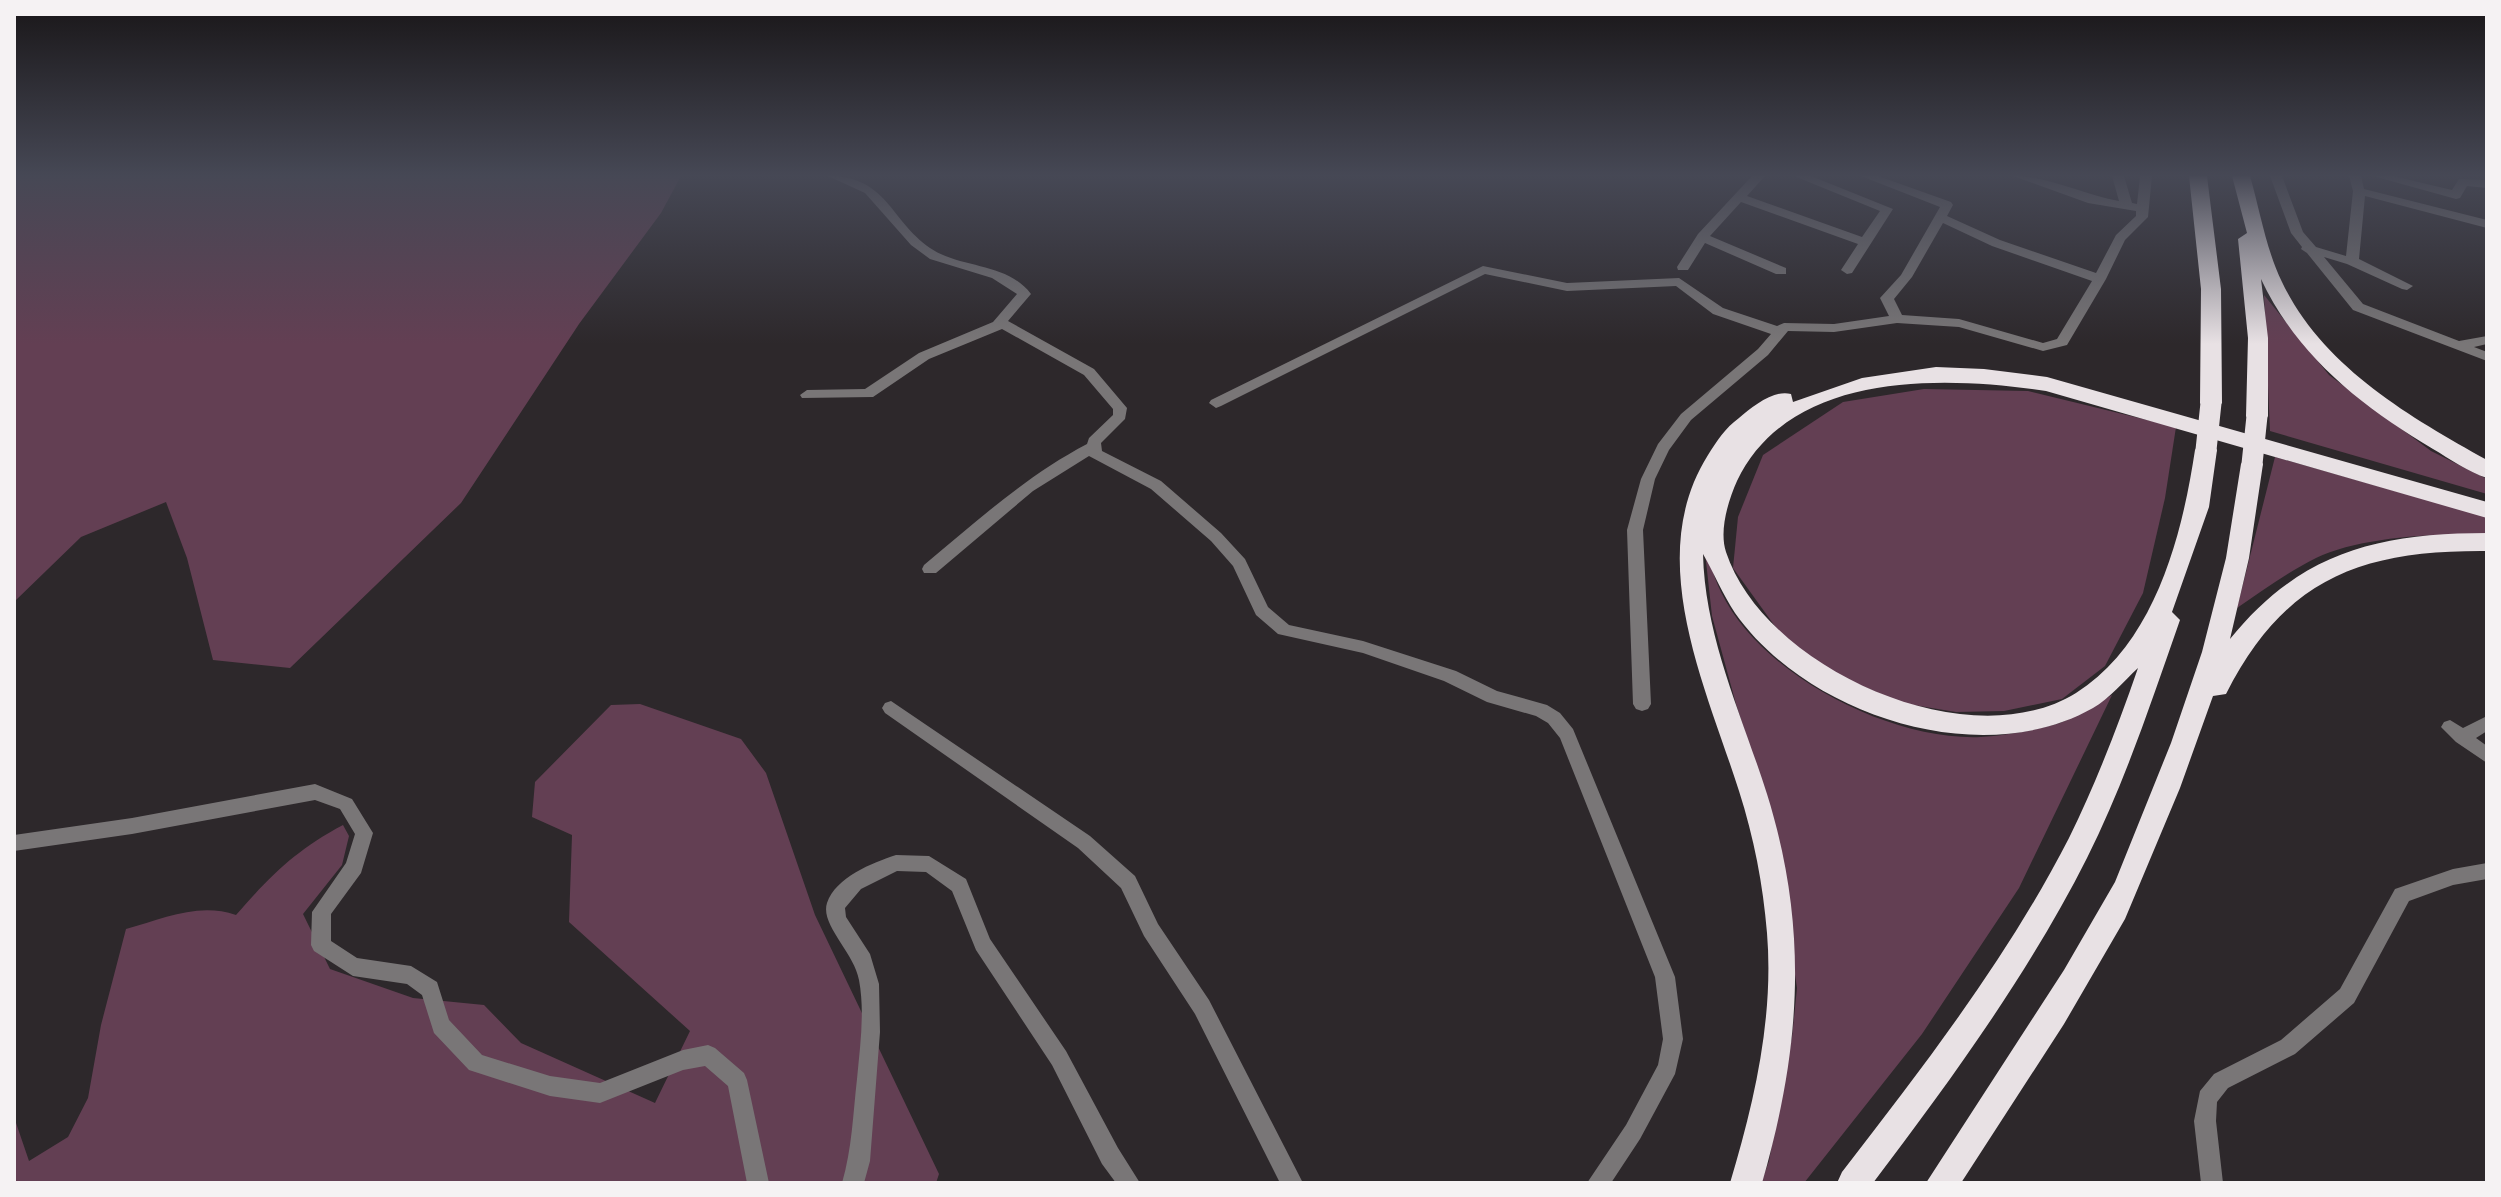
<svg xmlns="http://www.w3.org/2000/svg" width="2501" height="1197" font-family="'Zilla Slab',serif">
	<rect width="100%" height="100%" fill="#2d282b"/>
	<g fill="#633f53">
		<polygon points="14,176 681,176 661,213 579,324 461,503 290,668 213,660 187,558 166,502 81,537 14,602"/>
		<polygon points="2264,295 2329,375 2431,451 2487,479 2487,494 2270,431"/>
		<polygon points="1924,389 2028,391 2176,427 2165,498 2143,593 2105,666 2062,699 2004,711 1956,712 1901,703 1844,678 1790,647 1733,568 1738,517 1763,455 1843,402"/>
		<path d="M2275 457 2487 517V536C2440 532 2359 537 2316 558 2288 572 2263 590 2237 608Z"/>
		<path d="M1703 534C1708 553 1712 574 1721 592 1761 675 1890 741 1981 737 2003 736 2031 731 2053 725 2073 720 2094 704 2112 695L2019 888 1922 1034 1804 1183H1761L1769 1161 1792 1037 1797 988 1770 810 1736 704 1712 616Z"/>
		<path d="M640 704 741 739 766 773 815 915 939 1174 936 1183H14V1117L29 1161 68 1137 88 1098 101 1025 126 929C163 919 198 902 236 915 271 875 296 850 343 825L349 836 342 865 303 914 330 969 413 998 484 1005 521 1043 655 1103 690 1031 569 922 572 835 532 817 535 782 611 705Z"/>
	</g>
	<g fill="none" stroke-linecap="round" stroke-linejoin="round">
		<g fill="#797677" fill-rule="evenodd">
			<path d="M828 176C887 176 890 220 930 248 961 269 1007 262 1031 294L1008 321 1094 369 1127 408 1125 419 1101 443 1102 451 1161 481 1221 533 1245 559 1268 607 1289 625 1363 641 1456 671 1497 691 1547 705 1560 713 1573 729 1675 977 1683 1039 1675 1074 1640 1139 1611 1183H1587L1626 1125 1658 1065 1663 1039 1655 977 1560 738 1548 723 1536 716 1487 702 1444 681 1363 653 1278 634 1256 615 1233 566 1211 541 1151 489 1089 456 1033 491 936 573H924L922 569 924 565C977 521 1026 476 1087 444L1089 438 1113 415V409L1084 375 1002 329 929 359 873 397 802 398 800 395 807 390 865 389 919 353 993 322 1017 294 992 278 930 259 911 245 865 193Z"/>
			<polygon points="1752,176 1765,176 1747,196 1862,237 1880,211 1794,176 1811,176 1893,209 1852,273 1847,274 1841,270 1858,244 1741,202 1710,236 1786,268 1786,274 1776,274 1705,243 1688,270 1678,270 1677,267 1698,234"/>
			<path d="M1861 176H1878L1951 202 1953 205 1947 216 2000 240 2096 273 2116 235 2136 216V211L2088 203 2013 176C2049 176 2083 195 2119 201L2112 176H2124L2132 203 2137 204 2140 176H2152L2148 217 2125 240 2106 279 2067 345 2043 351 1959 327 1897 323 1834 332 1788 331 1768 355 1691 420 1669 450 1655 479 1643 530 1651 704 1648 709 1642 711 1636 709 1633 704 1627 530 1641 479 1658 444 1681 414 1758 349 1771 334 1713 314 1676 286 1567 291 1485 274 1221 406 1216 408 1209 403 1211 400 1483 266 1567 283 1679 278 1723 308 1777 326 1784 323 1834 324 1889 316 1880 298 1901 275 1940 207ZM1943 223 1992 246 2092 281 2057 339 2043 343 1959 319 1902 315 1894 299 1912 277Z"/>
			<polygon points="2270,176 2282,176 2303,232 2316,247 2346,256 2353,191 2349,176 2361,176 2364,189 2487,220 2487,228 2365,196 2359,259 2413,286 2407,290 2402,289 2347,264 2324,257 2363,304 2459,341 2487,336 2487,344 2474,347 2487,352 2487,361 2353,310 2307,253 2301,249 2302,247 2291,233"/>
			<polygon points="2373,176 2393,176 2452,190 2459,179 2487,180 2487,188 2467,186 2460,198 2456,199"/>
			<polygon points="891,701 1090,836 1135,876 1158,924 1209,1000 1303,1183 1280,1183 1195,1014 1144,936 1121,888 1078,848 885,713 882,708 885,703"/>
			<polygon points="2487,716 2487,731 2476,738 2487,746 2487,763 2456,742 2441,727 2444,722 2450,720 2463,728"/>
			<polygon points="315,784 352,799 373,833 361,873 331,914 331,941 357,958 411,966 437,982 449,1020 482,1055 550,1076 600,1083 683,1050 708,1045 715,1048 744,1073 747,1080 769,1183 747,1183 728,1086 705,1066 683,1070 600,1103 550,1096 469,1070 434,1033 422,995 407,984 353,976 314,951 311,945 312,912 346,863 355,834 340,809 315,800 132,834 14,851 14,835 132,818"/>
			<path d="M896 855 929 856 966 879 990 939 1066 1051 1118 1148 1140 1183H1116L1102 1164 1052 1065 976 950 952 891 926 872 897 871 861 889 845 908 846 917 870 954 879 984 880 1032 870 1161 864 1183H842C852 1149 853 1114 857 1079 860 1047 865 1012 859 980 854 952 820 925 827 903 836 877 872 863 896 855Z"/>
			<polygon points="2487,863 2487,879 2453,885 2409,901 2354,1003 2295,1054 2228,1088 2217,1102 2216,1121 2223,1183 2201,1183 2194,1121 2200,1091 2214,1074 2281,1040 2340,989 2395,889 2453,869"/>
		</g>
		<g fill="#e8e1e4" fill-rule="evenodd">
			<polygon points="2189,176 2207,176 2221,289 2222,403 2218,408 2204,408 2200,403 2201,289"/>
			<path d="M2232 176H2250C2260 211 2266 249 2282 282 2322 366 2408 416 2487 460V478C2468 472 2450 459 2433 449 2362 407 2297 356 2261 279L2268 338V416L2265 421H2249L2246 416 2248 338 2238 239 2247 233Z"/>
			<path d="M1936 367 1984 369 2047 377 2487 502V518L2046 391C1944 376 1790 370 1737 481 1728 501 1719 531 1726 552 1764 668 1968 760 2076 693 2155 643 2182 536 2195 450L2198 445H2214L2217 450 2209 507 2172 612 2180 620C2152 700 2125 782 2087 858 2029 973 1951 1080 1873 1183H1837L1842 1172C1924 1066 2008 957 2069 838 2096 783 2118 726 2138 668 2124 681 2109 699 2093 708 1980 772 1807 715 1735 613 1723 595 1714 573 1703 554 1705 638 1742 715 1767 794 1809 929 1801 1048 1762 1183H1730C1754 1103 1774 1018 1767 933 1763 884 1754 838 1739 791 1706 687 1643 558 1708 455 1717 441 1725 428 1739 418 1752 407 1774 389 1791 394L1793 402 1862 378Z"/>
			<path d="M2252 456 2260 459 2263 464 2249 558 2230 639C2300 552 2379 533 2487 533V551C2361 550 2285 578 2226 694L2213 696 2180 788 2125 919 2064 1024 1961 1183H1926L2064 970 2115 882 2171 743 2202 652 2226 558 2241 464 2244 459Z"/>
		</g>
		<g stroke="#e8e1e4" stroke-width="21">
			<polyline points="2206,450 2211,403"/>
			<polyline points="2252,464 2257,416"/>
		</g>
	</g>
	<linearGradient id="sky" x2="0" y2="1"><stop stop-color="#191618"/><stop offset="0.51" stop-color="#464855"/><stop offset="1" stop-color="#464855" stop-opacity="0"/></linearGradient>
	<rect width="2501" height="344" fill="url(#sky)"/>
	<rect width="2501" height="1197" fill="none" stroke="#f5f2f3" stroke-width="32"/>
</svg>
